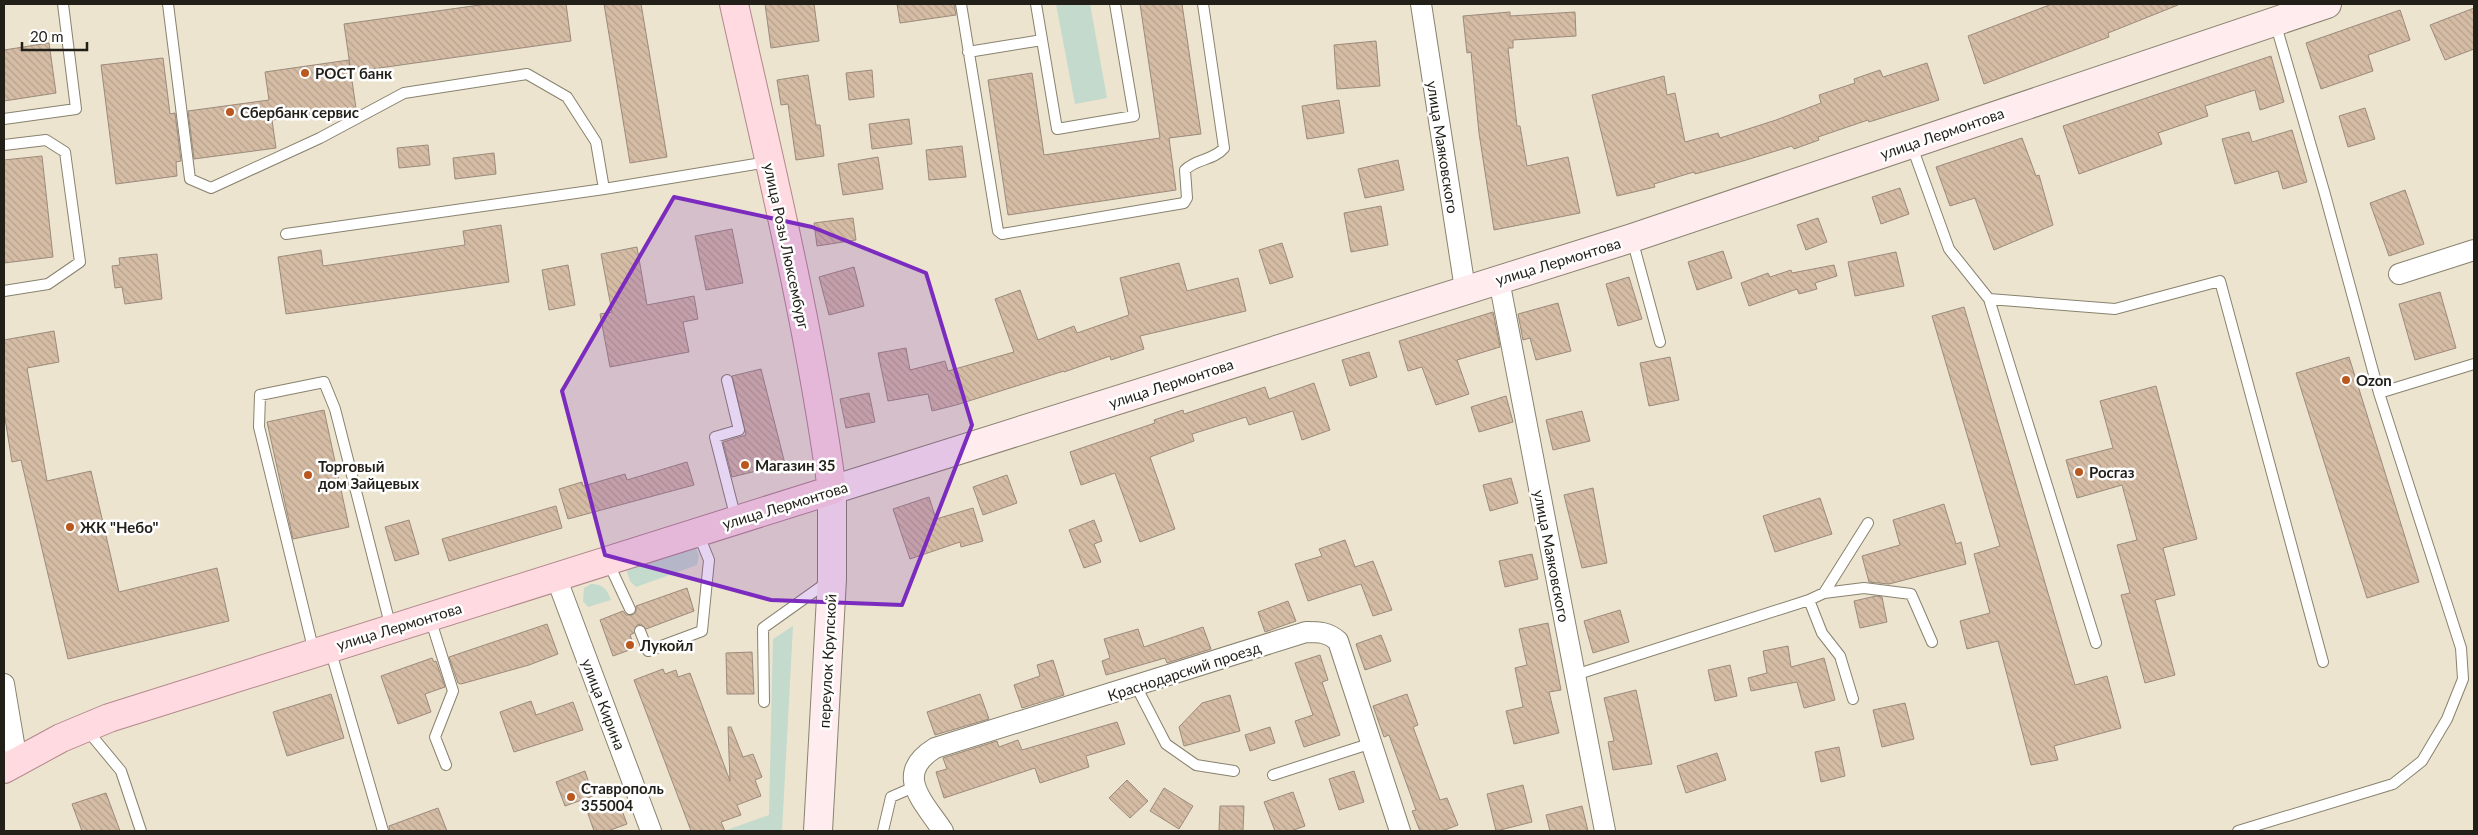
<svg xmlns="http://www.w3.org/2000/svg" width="2478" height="835" font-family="Lato,sans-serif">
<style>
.grass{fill:#c3dacc}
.building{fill:url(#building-back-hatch);stroke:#9c8b7c}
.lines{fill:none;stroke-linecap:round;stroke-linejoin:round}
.lane-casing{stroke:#88826e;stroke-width:12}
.street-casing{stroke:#88826e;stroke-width:22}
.secondary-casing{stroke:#88826e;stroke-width:30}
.primary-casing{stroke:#b2888c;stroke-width:30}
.lane{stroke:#fff;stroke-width:10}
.street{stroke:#fff;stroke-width:20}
.secondary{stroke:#ffecef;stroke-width:28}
.primary{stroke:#ffdae0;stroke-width:28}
.marked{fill:#7b2cbf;fill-opacity:0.2;stroke:#7b2cbf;stroke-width:4;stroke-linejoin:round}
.poi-dot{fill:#b9571c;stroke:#fff;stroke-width:2}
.labels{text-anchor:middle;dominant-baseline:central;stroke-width:5;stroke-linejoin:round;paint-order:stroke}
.poi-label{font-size:15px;font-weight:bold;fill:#221f18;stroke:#fff;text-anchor:start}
.street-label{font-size:15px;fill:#221f18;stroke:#fff}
</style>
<defs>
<pattern id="building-back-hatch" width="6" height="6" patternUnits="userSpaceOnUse" patternTransform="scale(1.25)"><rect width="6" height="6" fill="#d5bca5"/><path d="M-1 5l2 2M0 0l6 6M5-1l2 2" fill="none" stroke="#b7a18d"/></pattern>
</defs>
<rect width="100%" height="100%" fill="#ece4cf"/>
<path class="grass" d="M 1056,4 L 1090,4 L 1107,98 L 1075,104 Z
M 695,546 L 699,555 L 697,565 L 636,587 L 630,581 L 627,572 L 633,563 Z
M 591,584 C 603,584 607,589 611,600 L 588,607 L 583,601 L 584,588 Z
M 793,626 L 782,831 L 724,831 L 769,815 L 773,639 Z"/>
<path class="building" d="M 487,4 L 566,4 L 571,41 L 351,72 L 344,24 Z
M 604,4 L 641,4 L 667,157 L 630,163 Z
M 765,4 L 814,4 L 819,41 L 771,48 Z
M 897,4 L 954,4 L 956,15 L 900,23 Z
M 1140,4 L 1182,4 L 1201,134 L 1169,138 L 1176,190 L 1008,215 L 988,80 L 1032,73 L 1044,155 L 1160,138 Z
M 2052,4 L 2178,4 L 2178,5 L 2108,33 L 2109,37 L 1984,84 L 1968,36 Z
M 2474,8 L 2474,49 L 2445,60 L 2430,25 Z
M 2400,10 L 2410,40 L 2368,55 L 2373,71 L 2321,89 L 2306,43 Z
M 1510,12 L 1510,16 L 1575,12 L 1576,36 L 1513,40 L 1513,48 L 1508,48 L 1517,126 L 1520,126 L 1527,166 L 1568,157 L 1580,213 L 1494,230 L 1479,133 L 1471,52 L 1467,53 L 1463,16 Z
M 1376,41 L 1380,86 L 1337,89 L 1334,45 Z
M 49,43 L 56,93 L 4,101 L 4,50 Z
M 2271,56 L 2284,102 L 2260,110 L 2255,90 L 2205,106 L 2208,116 L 2158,133 L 2162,144 L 2079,174 L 2063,126 Z
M 163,58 L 170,114 L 175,113 L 181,161 L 176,162 L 177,176 L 116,184 L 101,65 Z
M 349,60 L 356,108 L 272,120 L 276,148 L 194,159 L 188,111 L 269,100 L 265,72 Z
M 1927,63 L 1939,100 L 1869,122 L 1868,120 L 1818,137 L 1819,140 L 1794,149 L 1792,146 L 1743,161 L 1695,174 L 1694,172 L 1654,184 L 1655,187 L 1617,196 L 1592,95 L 1664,76 L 1667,95 L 1675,93 L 1685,142 L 1718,133 L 1720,138 L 1776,120 L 1821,103 L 1819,95 L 1855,83 L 1854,79 L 1880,70 L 1883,77 Z
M 872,70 L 874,97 L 849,100 L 846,73 Z
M 808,75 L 816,125 L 820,125 L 824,156 L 796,160 L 788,104 L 781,105 L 777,80 Z
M 1339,100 L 1344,133 L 1307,139 L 1302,106 Z
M 2365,108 L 2375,139 L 2348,147 L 2339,116 Z
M 909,119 L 912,144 L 872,149 L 869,124 Z
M 2292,130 L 2307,182 L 2283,189 L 2278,171 L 2235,184 L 2222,139 L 2249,132 L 2252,142 Z
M 2022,138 L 2036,176 L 2039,175 L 2053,225 L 1994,250 L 1975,198 L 1950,206 L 1936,167 Z
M 428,145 L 430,165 L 399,168 L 397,148 Z
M 962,146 L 966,177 L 929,180 L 926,150 Z
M 494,153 L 496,174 L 455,179 L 453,158 Z
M 42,156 L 53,257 L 4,263 L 4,160 Z
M 878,157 L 883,189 L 843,195 L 838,164 Z
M 1398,160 L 1404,190 L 1365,198 L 1358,169 Z
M 1900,188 L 1909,214 L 1881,224 L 1872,197 Z
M 2405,190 L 2424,244 L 2389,256 L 2370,203 Z
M 1381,206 L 1388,245 L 1351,252 L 1344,213 Z
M 853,218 L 856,240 L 817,246 L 814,223 Z
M 1818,218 L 1827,242 L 1806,250 L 1797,225 Z
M 501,225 L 509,282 L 286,314 L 278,257 L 321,250 L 323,266 L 465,245 L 463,231 Z
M 732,229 L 743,283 L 706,290 L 695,236 Z
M 1282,243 L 1293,277 L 1270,284 L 1259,250 Z
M 637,247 L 647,305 L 694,296 L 698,319 L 683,322 L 689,352 L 610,367 L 600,314 L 612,312 L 601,254 Z
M 1723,251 L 1732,278 L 1697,290 L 1688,262 Z
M 1896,252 L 1904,286 L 1855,296 L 1848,262 Z
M 157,254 L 162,299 L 125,304 L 122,287 L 115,288 L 112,266 L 120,265 L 119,258 Z
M 1179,263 L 1187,291 L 1238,278 L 1246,311 L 1140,336 L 1144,349 L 1111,360 L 1110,356 L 1064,372 L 1064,371 L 956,405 L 932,411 L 928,394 L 888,401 L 878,353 L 906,348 L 910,370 L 945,361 L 948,371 L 1014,352 L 995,299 L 1020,290 L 1038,340 L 1074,326 L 1077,333 L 1129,315 L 1120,278 Z
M 568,265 L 575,305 L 549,310 L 542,270 Z
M 1834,265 L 1837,276 L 1815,283 L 1817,289 L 1799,294 L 1797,289 L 1749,306 L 1741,283 L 1768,273 L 1770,277 L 1791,270 L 1792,273 Z
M 854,267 L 864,306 L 829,315 L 819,277 Z
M 1629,277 L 1642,319 L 1618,326 L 1606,284 Z
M 2440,292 L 2456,348 L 2415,360 L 2399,304 Z
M 1558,303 L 1571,351 L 1536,360 L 1530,338 L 1523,340 L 1518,314 Z
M 1964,307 L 2075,685 L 2107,676 L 2121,728 L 2054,746 L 2058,760 L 2031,765 L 1998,641 L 1967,649 L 1960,621 L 1990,613 L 1974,554 L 2000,546 L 1932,316 Z
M 1493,312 L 1500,347 L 1457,360 L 1469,394 L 1436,405 L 1422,367 L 1408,371 L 1399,341 Z
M 54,331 L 59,362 L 27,368 L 47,481 L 91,471 L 119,592 L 217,568 L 229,621 L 68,659 L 21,460 L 12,462 L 4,412 L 4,340 Z
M 1369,352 L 1377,377 L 1350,386 L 1342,360 Z
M 1670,357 L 1679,400 L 1649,406 L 1640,363 Z
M 2349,357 L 2419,582 L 2367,598 L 2296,373 Z
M 761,369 L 785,464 L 732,477 L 723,442 L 746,435 L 732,376 Z
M 1314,383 L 1330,430 L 1302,440 L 1293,411 L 1249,425 L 1246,417 L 1192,434 L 1194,441 L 1150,457 L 1175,529 L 1140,542 L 1115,473 L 1081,485 L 1070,452 L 1155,423 L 1154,420 L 1183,410 L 1184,414 L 1265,387 L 1269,399 Z
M 2156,386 L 2197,539 L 2163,548 L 2175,595 L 2155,600 L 2175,675 L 2145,683 L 2121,595 L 2130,593 L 2117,545 L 2137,540 L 2122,485 L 2077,498 L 2066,460 L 2113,448 L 2100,401 Z
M 869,393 L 875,422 L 846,428 L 840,399 Z
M 1506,396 L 1513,422 L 1479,432 L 1471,407 Z
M 324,410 L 349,527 L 293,539 L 267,422 Z
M 1582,411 L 1590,441 L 1553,450 L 1546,420 Z
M 687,462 L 694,485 L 568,519 L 559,489 L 582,482 L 583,486 L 625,474 L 627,480 Z
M 1007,475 L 1017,503 L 983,515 L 973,487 Z
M 1511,478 L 1518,503 L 1490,511 L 1483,485 Z
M 1593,488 L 1607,563 L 1582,568 L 1564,495 Z
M 929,497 L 936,519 L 973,508 L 983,541 L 961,547 L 960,542 L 910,559 L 893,509 Z
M 1820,498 L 1832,534 L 1775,552 L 1763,516 Z
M 1944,504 L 1956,544 L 1961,542 L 1966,564 L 1889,584 L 1869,582 L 1862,556 L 1900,545 L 1893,520 Z
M 556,506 L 562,528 L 449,561 L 442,539 Z
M 409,520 L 419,554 L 395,561 L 385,527 Z
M 1094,520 L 1102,541 L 1094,544 L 1101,562 L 1084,568 L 1069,530 Z
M 1345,540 L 1355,567 L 1373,561 L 1392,610 L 1373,616 L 1361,584 L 1308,601 L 1295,564 L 1322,556 L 1319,549 Z
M 1532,554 L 1538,579 L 1505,587 L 1499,561 Z
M 687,588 L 694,611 L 646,629 L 641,624 L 637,625 L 634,633 L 630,635 L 635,648 L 613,656 L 600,620 L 623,611 L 626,615 L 632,615 L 636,612 L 636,606 Z
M 1876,596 L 1882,597 L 1887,622 L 1860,628 L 1854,601 Z
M 1288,601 L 1296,621 L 1265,632 L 1258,612 Z
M 1620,610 L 1629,642 L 1593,653 L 1584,621 Z
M 1548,623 L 1561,690 L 1549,692 L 1559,733 L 1514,744 L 1506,711 L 1523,707 L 1515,668 L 1527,665 L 1519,629 Z
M 547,624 L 558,654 L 529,665 L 461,684 L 458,683 L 449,657 Z
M 1203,627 L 1211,649 L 1167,663 L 1165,658 L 1106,675 L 1102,661 L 1110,658 L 1104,639 L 1138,629 L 1144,647 Z
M 1381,635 L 1391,661 L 1365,670 L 1356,644 Z
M 1788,646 L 1791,667 L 1824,658 L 1835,700 L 1804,708 L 1797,682 L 1751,691 L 1748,678 L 1767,673 L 1763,651 Z
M 752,652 L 754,694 L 727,694 L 726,653 Z
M 1320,655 L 1328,680 L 1322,682 L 1340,735 L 1304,747 L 1295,721 L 1313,715 L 1295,663 Z
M 432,658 L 434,662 L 436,661 L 445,687 L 425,694 L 431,712 L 398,724 L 381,676 Z
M 1053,660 L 1064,695 L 1022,708 L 1014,685 L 1040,676 L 1037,665 Z
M 1730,665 L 1737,696 L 1715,701 L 1708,670 Z
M 663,669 L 665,674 L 676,670 L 678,677 L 690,673 L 730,781 L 728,727 L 731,727 L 743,757 L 753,754 L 762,777 L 755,780 L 761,796 L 737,805 L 741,815 L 721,822 L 725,831 L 691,831 L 634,680 Z
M 1636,690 L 1652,764 L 1613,770 L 1608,742 L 1614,741 L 1604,698 Z
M 331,694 L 344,738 L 287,756 L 273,712 Z
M 980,694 L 989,719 L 935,735 L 927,712 Z
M 1407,694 L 1418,725 L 1413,727 L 1440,800 L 1447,798 L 1458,825 L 1442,831 L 1420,831 L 1412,811 L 1416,810 L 1389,735 L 1384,737 L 1373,706 Z
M 1230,695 L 1240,731 L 1184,746 L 1179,727 L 1202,703 Z
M 531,701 L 536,715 L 573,702 L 583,730 L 514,752 L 500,712 Z
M 1905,703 L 1914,739 L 1882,747 L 1873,710 Z
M 1117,722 L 1125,744 L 1086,756 L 1089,767 L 1040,783 L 1035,768 L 944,798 L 936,772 L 947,769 L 943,758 L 997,741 L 999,747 L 1018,740 L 1022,750 Z
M 1270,727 L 1275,743 L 1250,751 L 1245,735 Z
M 1839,747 L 1845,776 L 1821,782 L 1815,752 Z
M 1717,753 L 1726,780 L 1686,793 L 1677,766 Z
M 585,771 L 593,796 L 565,806 L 556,782 Z
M 1354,771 L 1364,802 L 1339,810 L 1329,779 Z
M 1127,780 L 1148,801 L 1130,818 L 1109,798 Z
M 1523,785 L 1532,822 L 1496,831 L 1487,794 Z
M 1164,788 L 1193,806 L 1179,829 L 1150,811 Z
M 1293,792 L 1305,826 L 1291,831 L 1275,831 L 1264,802 Z
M 106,793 L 120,831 L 82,831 L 72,804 Z
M 617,797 L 627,824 L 608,831 L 594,831 L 586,808 Z
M 1220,806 L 1244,806 L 1243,831 L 1219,831 Z
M 1582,806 L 1588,831 L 1550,831 L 1546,815 Z
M 438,808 L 447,831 L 390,831 L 389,826 Z"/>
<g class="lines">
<g class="lane-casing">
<path id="lane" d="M 168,4 L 190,179 L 211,188 L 320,138 L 404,93 L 527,74 L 567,97 L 596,142 L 604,189
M 961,4 L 998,231 L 1002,234 L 1184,203 L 1187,198 L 1185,170 C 1197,158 1213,161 1224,148 L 1203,4
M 1036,4 L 1057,129 L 1134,116 L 1115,4
M 968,52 L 1042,40
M 4,119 L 76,109 L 63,4
M 1911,144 L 1949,249 L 1989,299 L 2115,309 L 2220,281 L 2323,662
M 4,145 L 46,140 L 65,152 L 80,262 L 48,284 L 4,291
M 286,234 L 604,189 L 768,162
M 1632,239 L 1660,342
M 1989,299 L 2096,643
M 727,380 L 739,430 L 715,437 L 736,519
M 2379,393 L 2474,364
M 608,562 L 630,609
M 1824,593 L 1864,588 L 1911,594 L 1932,642
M 1809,600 L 1822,633 L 1840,656 L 1853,699
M 430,618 L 453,691 L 435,737 L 446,765
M 640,631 L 648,651 L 702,631 L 709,560 L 698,533
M 330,649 L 383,831
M 314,652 L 259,427 L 260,395 L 324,382 L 335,409 L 391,628
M 1575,675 L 1809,600 L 1824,593 L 1868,523
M 1136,686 L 1166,744 L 1196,765 L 1234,771
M 764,702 L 763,628 L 829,581
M 87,730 L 121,771 L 141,831
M 1273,775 L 1372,743
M 883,831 L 891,797 L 914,787
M 2238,831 L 2393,784 L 2422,761 L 2447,719 L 2463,679 L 2461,648 L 2379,393 L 2324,191 L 2275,22"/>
</g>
<g class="street-casing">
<path id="street" d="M 1421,4 L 1465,289
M 2399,274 L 2474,250
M 1499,280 L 1605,831
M 556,577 L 651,831
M 4,684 L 17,761
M 943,831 C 923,801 893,774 935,748 L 1306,632 C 1319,632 1328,632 1338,641 L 1400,831"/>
</g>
<g class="secondary-casing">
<path id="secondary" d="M 818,831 L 832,579 L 832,490 L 1632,238 L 2327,4"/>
</g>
<g class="primary-casing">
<path id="primary" d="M 4,769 L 61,738 L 109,718 L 832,490 C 810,326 770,165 734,4"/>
</g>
<use href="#lane" class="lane"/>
<use href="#street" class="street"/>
<use href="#secondary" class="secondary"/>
<use href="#primary" class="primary"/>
</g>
<path class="marked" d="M 674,197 L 812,227 L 926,273 L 972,425 L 902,605 L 771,600 L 605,555 L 562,391 Z"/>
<g class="poi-dot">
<circle cx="305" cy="73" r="5"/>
<circle cx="230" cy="112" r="5"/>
<circle cx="2346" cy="380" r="5"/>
<circle cx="745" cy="465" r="5"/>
<circle cx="2079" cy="472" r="5"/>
<circle cx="308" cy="475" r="5"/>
<circle cx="70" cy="527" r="5"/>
<circle cx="630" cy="645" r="5"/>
<circle cx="571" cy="797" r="5"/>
</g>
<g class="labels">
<g class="poi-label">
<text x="315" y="73">РОСТ банк</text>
<text x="240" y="112">Сбербанк сервис</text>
<text x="2356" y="380">Ozon</text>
<text x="755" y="465">Магазин 35</text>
<text x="318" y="466">Торговый<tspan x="318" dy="17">дом Зайцевых</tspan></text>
<text x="2089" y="472">Росгаз</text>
<text x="80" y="527">ЖК "Небо"</text>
<text x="640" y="645">Лукойл</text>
<text x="581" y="788">Ставрополь<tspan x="581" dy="17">355004</tspan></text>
</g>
<g class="street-label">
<text transform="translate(1942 133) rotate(-19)">улица Лермонтова</text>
<text transform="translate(1443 147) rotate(81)">улица Маяковского</text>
<text transform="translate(787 246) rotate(78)">улица Розы Люксембург</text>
<text transform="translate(1558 261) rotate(-17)">улица Лермонтова</text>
<text transform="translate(1171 383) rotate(-18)">улица Лермонтова</text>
<text transform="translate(785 505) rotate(-17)">улица Лермонтова</text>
<text transform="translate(1552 556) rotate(79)">улица Маяковского</text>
<text transform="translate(399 626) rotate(-17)">улица Лермонтова</text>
<text transform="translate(827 661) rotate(-87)">переулок Крупской</text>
<text transform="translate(1184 671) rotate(-18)">Краснодарский проезд</text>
<text transform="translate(604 704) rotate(69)">улица Кирина</text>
</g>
</g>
<rect width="2478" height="835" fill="none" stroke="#221f18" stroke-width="10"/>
<path d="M22 42v8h65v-8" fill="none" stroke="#221f18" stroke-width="2.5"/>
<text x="30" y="42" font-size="15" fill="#221f18" stroke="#ffffff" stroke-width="4" paint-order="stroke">20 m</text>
</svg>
